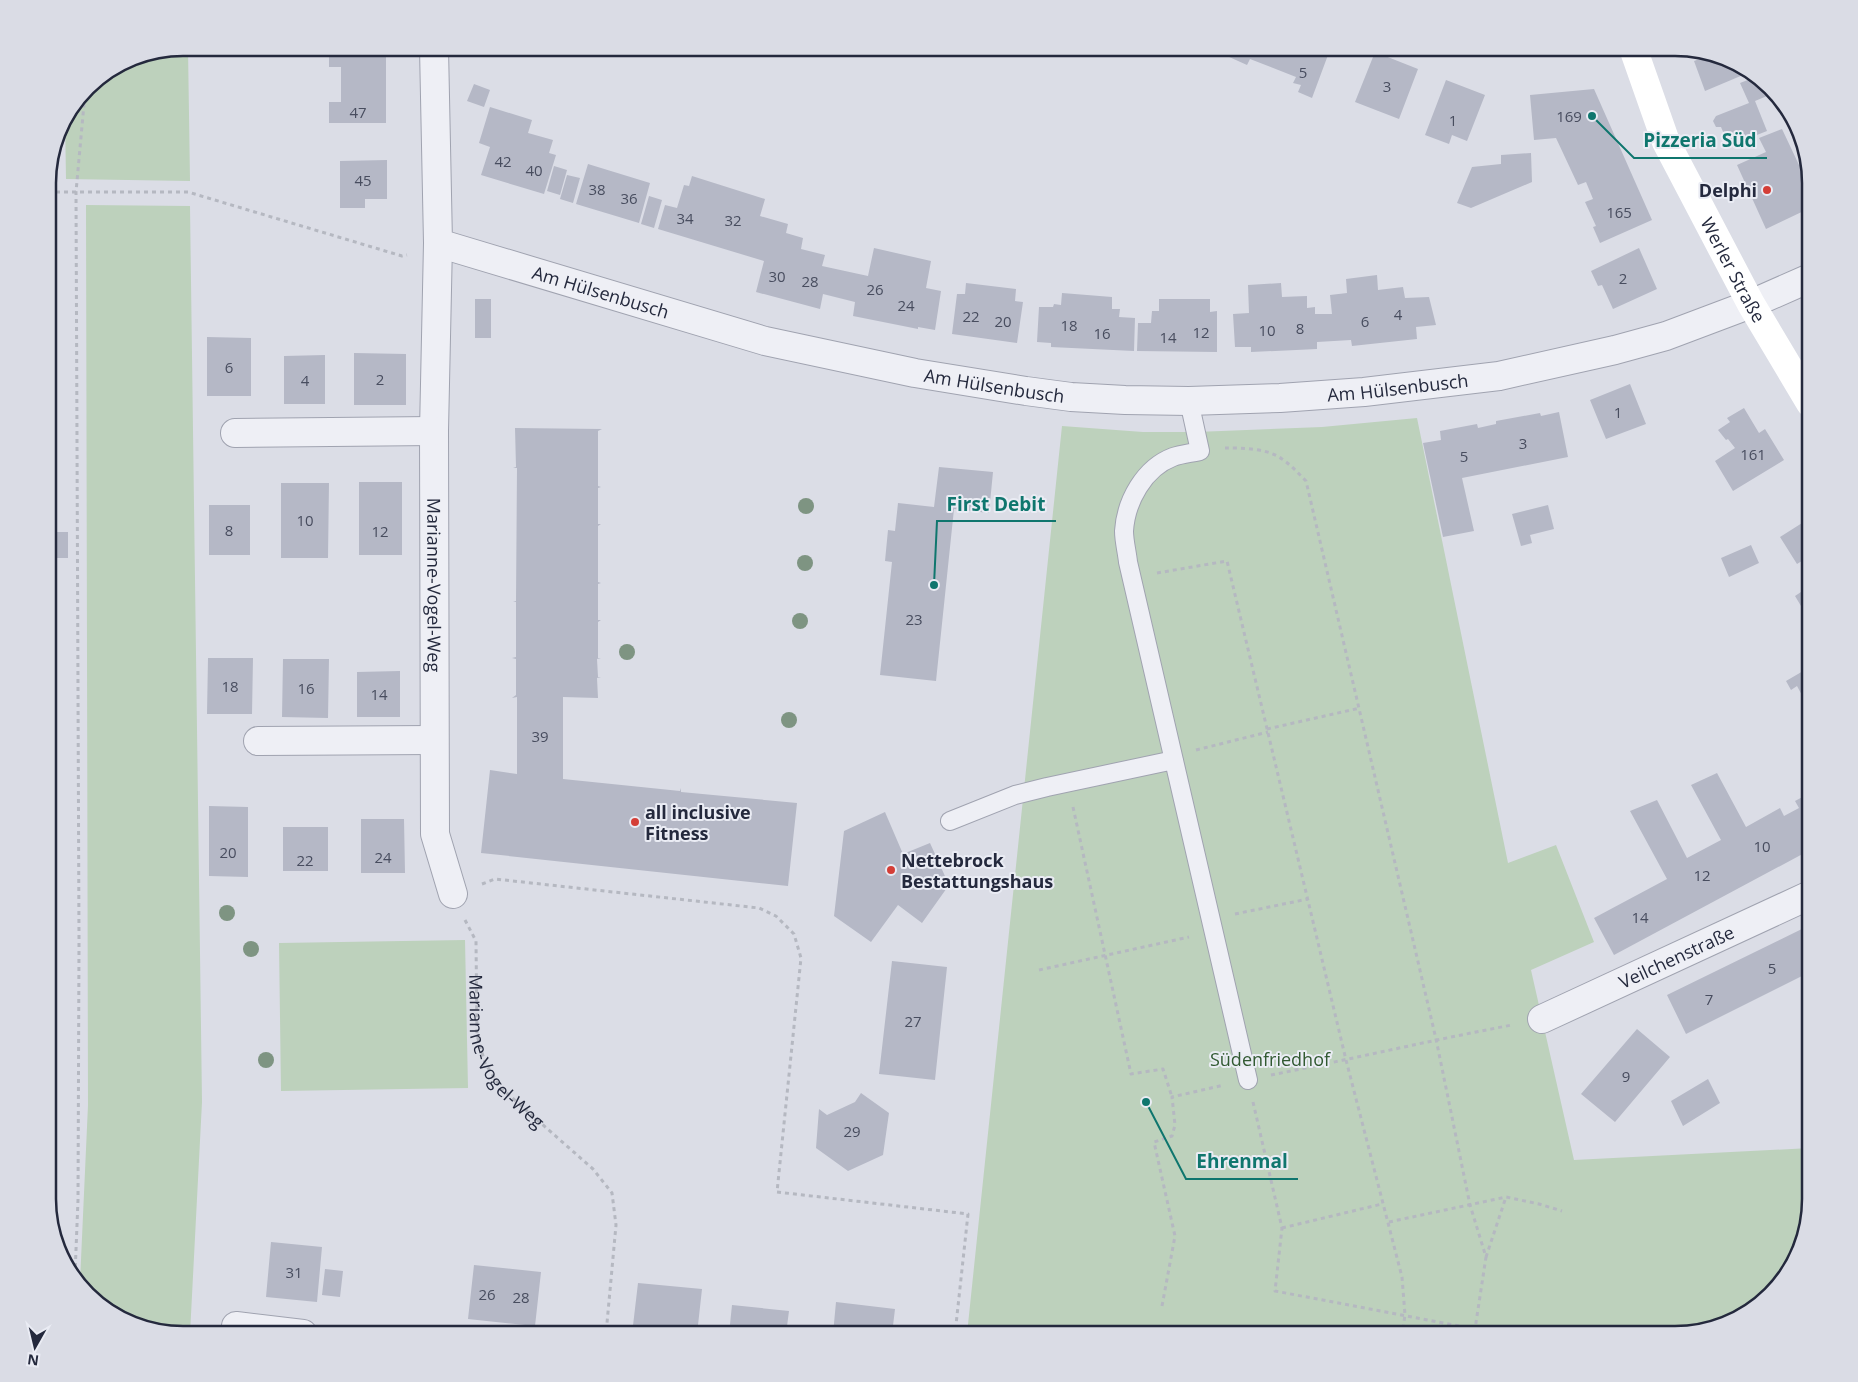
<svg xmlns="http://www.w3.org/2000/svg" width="1858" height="1382" font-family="'Open Sans',sans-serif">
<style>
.green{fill:#bdd1bc}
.building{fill:#b5b8c6}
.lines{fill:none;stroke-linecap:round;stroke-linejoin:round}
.lane-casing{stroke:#a0a3b0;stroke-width:20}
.street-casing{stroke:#a0a3b0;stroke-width:30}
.path{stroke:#b5b8c1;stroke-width:3;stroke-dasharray:4 4;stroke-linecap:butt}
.lane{stroke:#eeeff5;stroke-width:18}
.street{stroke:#eeeff5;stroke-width:28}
.secondary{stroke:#fff;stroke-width:28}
.tree{fill:#7e9482}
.poi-dot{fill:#d43e37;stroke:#eaecf4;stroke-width:2}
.labels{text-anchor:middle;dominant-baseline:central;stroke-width:4;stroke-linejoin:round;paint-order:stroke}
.number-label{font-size:15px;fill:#484d5f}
.poi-label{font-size:18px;font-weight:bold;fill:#24293d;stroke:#eaecf4;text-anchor:start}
.street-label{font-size:18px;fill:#24293d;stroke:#eaecf4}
.park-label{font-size:18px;fill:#315931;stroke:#eaecf4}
.rim{fill:none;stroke:#24293d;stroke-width:2.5}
.leader{fill:none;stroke:#0f766e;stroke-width:2}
.callout-dot{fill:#0f766e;stroke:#eaecf4;stroke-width:2}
.callout-label{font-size:19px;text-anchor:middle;font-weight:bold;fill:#0f766e;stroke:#eaecf4;stroke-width:4;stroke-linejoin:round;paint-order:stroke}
</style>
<rect width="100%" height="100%" fill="#dbdde6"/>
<path class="green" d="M 183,48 L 188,48 L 190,181 L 66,179 L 65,118 L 94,81 L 132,58 Z
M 86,205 L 190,206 L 202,1102 L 190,1334 L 139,1327 L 100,1306 L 80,1282 L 88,1105 Z
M 1417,418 L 1508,863 L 1556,845 L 1594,942 L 1531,970 L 1574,1160 L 1810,1148 L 1810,1199 L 1803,1243 L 1782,1282 L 1735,1321 L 1675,1334 L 967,1334 L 1062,426 L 1143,432 L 1196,432 L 1322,427 Z
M 465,940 L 468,1088 L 281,1091 L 279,943 Z"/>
<path class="building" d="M 329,48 L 386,48 L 386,123 L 329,123 L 329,102 L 341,102 L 341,67 L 329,67 Z
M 1230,48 L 1325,48 L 1323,52 L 1328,55 L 1312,98 L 1298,92 L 1301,85 L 1293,83 L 1296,77 L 1250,59 L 1247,65 L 1227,56 Z
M 1375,52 L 1418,69 L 1399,119 L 1355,102 Z
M 1713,54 L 1719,55 L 1739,66 L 1743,75 L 1705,91 L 1694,61 Z
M 1758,76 L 1772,94 L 1755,101 L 1767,131 L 1729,146 L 1721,127 L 1716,127 L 1713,121 L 1716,116 L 1749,103 L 1740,83 Z
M 1446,80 L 1485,95 L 1467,141 L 1452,135 L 1449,144 L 1425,135 Z
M 474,84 L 490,90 L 484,107 L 467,101 Z
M 1594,89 L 1652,220 L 1600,243 L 1593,227 L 1596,226 L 1585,202 L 1593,199 L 1586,182 L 1578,185 L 1556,138 L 1534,140 L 1530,95 Z
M 490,107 L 532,120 L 528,133 L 553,140 L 549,153 L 556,155 L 544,194 L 481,175 L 490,147 L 479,143 Z
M 1782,129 L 1799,165 L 1805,161 L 1810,183 L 1810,208 L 1766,229 L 1737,165 L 1766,152 L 1759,138 Z
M 1531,153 L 1532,182 L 1471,208 L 1457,203 L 1472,167 L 1501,164 L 1501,155 Z
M 387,160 L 387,199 L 365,199 L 365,208 L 340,208 L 340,161 Z
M 588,164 L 650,183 L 639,223 L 576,204 Z
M 554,166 L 567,170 L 560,195 L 547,191 Z
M 567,175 L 580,178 L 573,203 L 560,199 Z
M 692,176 L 765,199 L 760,216 L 788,224 L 786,233 L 803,238 L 801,249 L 825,255 L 822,266 L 868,276 L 874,248 L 931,261 L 926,288 L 941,291 L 935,330 L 918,327 L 918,329 L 853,316 L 855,302 L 823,294 L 820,309 L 756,292 L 764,261 L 658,229 L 665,205 L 677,208 L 684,185 L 689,186 Z
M 649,196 L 662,200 L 654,228 L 641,224 Z
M 1639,248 L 1657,289 L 1613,309 L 1602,285 L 1598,286 L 1591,271 Z
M 1377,275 L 1378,290 L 1403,287 L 1405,298 L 1429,297 L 1436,325 L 1416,327 L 1417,339 L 1352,346 L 1351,340 L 1317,342 L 1317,349 L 1251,352 L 1251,347 L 1235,347 L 1233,314 L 1249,313 L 1248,285 L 1281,283 L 1282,297 L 1307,296 L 1307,308 L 1315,307 L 1315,314 L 1332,314 L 1330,295 L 1347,293 L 1346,279 Z
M 966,283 L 1016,289 L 1015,301 L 1023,302 L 1017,343 L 952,334 L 957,294 L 965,294 Z
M 1062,293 L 1112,297 L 1112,309 L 1120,309 L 1119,317 L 1135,318 L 1134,351 L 1051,347 L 1051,343 L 1037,342 L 1039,307 L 1053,307 L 1054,304 L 1061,305 Z
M 475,299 L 491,299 L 491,338 L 475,338 Z
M 1159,299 L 1210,299 L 1210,312 L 1217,311 L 1217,352 L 1137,351 L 1138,323 L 1151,323 L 1152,311 L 1159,311 Z
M 207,337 L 251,338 L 251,396 L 207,396 Z
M 354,353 L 406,354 L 406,405 L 354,405 Z
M 325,355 L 325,404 L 284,404 L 284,356 Z
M 1630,384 L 1646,424 L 1606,439 L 1590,400 Z
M 1744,408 L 1759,433 L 1765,429 L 1784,460 L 1733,491 L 1715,461 L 1735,448 L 1728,439 L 1726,440 L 1718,430 L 1730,422 L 1727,418 Z
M 1559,412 L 1568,457 L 1462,478 L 1474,531 L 1443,537 L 1423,443 L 1441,440 L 1440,431 L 1477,424 L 1478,428 L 1496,424 L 1496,421 L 1540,413 L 1541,416 Z
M 515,428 L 602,429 L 598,431 L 598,486 L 601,487 L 598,488 L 598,524 L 601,524 L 598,526 L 598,582 L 601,583 L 598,584 L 598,620 L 601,620 L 598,622 L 598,658 L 601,658 L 597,659 L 598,677 L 601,677 L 597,678 L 598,698 L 563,697 L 563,779 L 680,791 L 681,788 L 681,792 L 797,803 L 788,886 L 481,853 L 490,770 L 517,774 L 517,697 L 512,698 L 516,695 L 516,659 L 512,658 L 516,657 L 516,602 L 513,602 L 516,601 L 517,468 L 513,468 L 516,467 Z
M 939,467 L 993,472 L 989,513 L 954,509 L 936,681 L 880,675 L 892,562 L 885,561 L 888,530 L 895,531 L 898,503 L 934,507 Z
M 359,482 L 402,482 L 402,555 L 359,555 Z
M 281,483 L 329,483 L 328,558 L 281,558 Z
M 209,505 L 250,505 L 250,555 L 209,555 Z
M 1548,505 L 1554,529 L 1530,535 L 1532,543 L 1521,546 L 1512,514 Z
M 1810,518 L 1810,556 L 1797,564 L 1780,537 Z
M 48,532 L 68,532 L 68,558 L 48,558 Z
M 1751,545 L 1759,563 L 1729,577 L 1721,558 Z
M 1810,586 L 1810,621 L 1795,596 Z
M 208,658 L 253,658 L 252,714 L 207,714 Z
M 283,659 L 329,659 L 328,718 L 282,717 Z
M 1810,667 L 1810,710 L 1797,686 L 1791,690 L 1786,681 Z
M 400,671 L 400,717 L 357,717 L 357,672 Z
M 1717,773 L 1746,827 L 1780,808 L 1784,816 L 1799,808 L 1795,801 L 1810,793 L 1810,850 L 1614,955 L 1594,918 L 1667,879 L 1630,811 L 1657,800 L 1687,858 L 1721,840 L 1691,785 Z
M 209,806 L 248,807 L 248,877 L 209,876 Z
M 885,812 L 903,854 L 930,843 L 949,885 L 922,923 L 898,905 L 871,942 L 834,916 L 844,831 Z
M 361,819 L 404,819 L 405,873 L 361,873 Z
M 283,827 L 328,827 L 328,871 L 283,871 Z
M 1810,925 L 1810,972 L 1686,1034 L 1667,995 Z
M 892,961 L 947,967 L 935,1080 L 879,1074 Z
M 1637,1029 L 1670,1057 L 1615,1122 L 1581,1094 Z
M 1708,1079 L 1720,1103 L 1683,1126 L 1671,1101 Z
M 861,1093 L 889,1113 L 883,1155 L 848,1171 L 816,1148 L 819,1109 L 827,1115 L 855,1102 Z
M 271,1242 L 322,1247 L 317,1302 L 266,1297 Z
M 474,1265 L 541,1272 L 535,1326 L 468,1319 Z
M 325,1269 L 343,1271 L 340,1297 L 322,1295 Z
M 638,1283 L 702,1289 L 697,1334 L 632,1334 Z
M 836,1302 L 895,1309 L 892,1334 L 833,1334 Z
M 732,1305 L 789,1311 L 786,1334 L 729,1334 Z"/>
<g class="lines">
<g class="lane-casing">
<path id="lane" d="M 1189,401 L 1200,451 C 1192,453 1181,454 1173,457 C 1144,468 1126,501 1124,531 C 1124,541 1127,552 1128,562 L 1248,1080
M 950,821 L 1015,795 L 1047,787 L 1174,760"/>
</g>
<g class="street-casing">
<g id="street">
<path id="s2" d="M 434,48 L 438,243 L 765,341 L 915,373 L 1026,391 L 1071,397 L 1125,400 L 1189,401 L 1280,398 L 1364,392 L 1499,376 L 1615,350 L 1666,336 L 1751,304 L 1810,278"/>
<path id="s3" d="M 438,243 L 434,431 L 435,834 L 453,894"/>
<path d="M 235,433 L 434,431"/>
<path d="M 258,741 L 434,740"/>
<path id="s4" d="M 1542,1019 L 1810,895"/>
<path d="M 236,1326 L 303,1334"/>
</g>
</g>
<g class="path">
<path d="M 48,192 L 188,192 L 402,256 L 407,255"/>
<path d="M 1225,448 C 1243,448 1267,448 1282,459 C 1291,465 1298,473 1306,481 L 1436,1039 L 1470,1205 L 1486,1257 L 1475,1329 L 1505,1334"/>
<path d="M 1157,573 L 1227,561 L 1346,1060 L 1402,1277 L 1405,1315 L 1402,1334"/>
<path d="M 1267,729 L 1360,708"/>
<path d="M 1196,750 L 1268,732"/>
<path d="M 1073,807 L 1131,1074 L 1163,1069 L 1172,1097"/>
<path d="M 482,884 L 495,879 L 759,908 L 776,916 L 794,934 L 801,958 L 777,1192 L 968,1214 L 955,1334"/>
<path d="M 1235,914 L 1308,899"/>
<path id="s1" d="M 465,920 L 476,941 L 477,1035 L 485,1063 L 501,1088 L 593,1169 L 612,1193 L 616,1225 L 606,1334"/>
<path d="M 1039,970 L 1189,937"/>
<path d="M 1271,1075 C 1352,1059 1432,1040 1512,1025"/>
<path d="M 1253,1102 L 1282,1228 L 1275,1291 L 1475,1329"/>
<path d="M 1389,1222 L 1506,1197 L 1539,1204 L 1562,1211"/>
<path d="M 1282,1228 L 1382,1204"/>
<path d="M 1486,1257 L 1506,1197"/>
<path d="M 75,1275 L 78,1200 L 79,942 L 76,192 L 85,93"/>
<path d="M 1162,1306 L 1175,1236 L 1154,1142 L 1172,1136 L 1175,1125 L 1172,1097 L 1224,1085"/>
</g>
<use href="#lane" class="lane"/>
<use href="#street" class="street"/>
<path class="secondary" id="s5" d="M 1633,48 L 1666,142 L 1751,304 L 1810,403"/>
</g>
<g class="tree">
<circle cx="806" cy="506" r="8"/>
<circle cx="805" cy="563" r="8"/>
<circle cx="800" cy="621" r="8"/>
<circle cx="627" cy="652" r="8"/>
<circle cx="789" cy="720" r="8"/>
<circle cx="227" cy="913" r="8"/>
<circle cx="251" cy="949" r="8"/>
<circle cx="266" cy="1060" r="8"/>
</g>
<g class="poi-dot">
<circle cx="1767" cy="190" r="5"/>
<circle cx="635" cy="822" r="5"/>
<circle cx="891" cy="870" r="5"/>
</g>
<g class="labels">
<g class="number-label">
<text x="1303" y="72">5</text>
<text x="1387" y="86">3</text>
<text x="358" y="112">47</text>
<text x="1569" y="116">169</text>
<text x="1453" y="120">1</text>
<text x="503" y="161">42</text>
<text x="534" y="170">40</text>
<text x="363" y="180">45</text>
<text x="597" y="189">38</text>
<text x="629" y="198">36</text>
<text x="1619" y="212">165</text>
<text x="685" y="218">34</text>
<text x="733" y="220">32</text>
<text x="777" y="276">30</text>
<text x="1623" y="278">2</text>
<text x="810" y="281">28</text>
<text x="875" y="289">26</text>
<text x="906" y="305">24</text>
<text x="1398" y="314">4</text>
<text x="971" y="316">22</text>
<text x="1003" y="321">20</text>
<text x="1365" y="321">6</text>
<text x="1069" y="325">18</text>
<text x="1300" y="328">8</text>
<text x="1267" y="330">10</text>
<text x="1201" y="332">12</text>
<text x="1102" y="333">16</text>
<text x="1168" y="337">14</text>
<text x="229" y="367">6</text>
<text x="380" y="379">2</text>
<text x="305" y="380">4</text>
<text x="1618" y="412">1</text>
<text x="1523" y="443">3</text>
<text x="1753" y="454">161</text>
<text x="1464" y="456">5</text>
<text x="305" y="520">10</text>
<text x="229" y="530">8</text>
<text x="380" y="531">12</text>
<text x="914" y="619">23</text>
<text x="230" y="686">18</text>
<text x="306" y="688">16</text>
<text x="379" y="694">14</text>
<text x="540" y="736">39</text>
<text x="1762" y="846">10</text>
<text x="228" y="852">20</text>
<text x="383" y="857">24</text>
<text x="305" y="860">22</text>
<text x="1702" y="875">12</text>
<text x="1640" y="917">14</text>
<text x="1772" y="968">5</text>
<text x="1709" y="999">7</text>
<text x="913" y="1021">27</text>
<text x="1626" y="1076">9</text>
<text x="852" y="1131">29</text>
<text x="294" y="1272">31</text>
<text x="487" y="1294">26</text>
<text x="521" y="1297">28</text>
</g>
<g class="poi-label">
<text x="1757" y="190" text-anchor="end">Delphi</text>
<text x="645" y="812">all inclusive<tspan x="645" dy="21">Fitness</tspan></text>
<text x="901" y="860">Nettebrock<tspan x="901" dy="21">Bestattungshaus</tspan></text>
</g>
<g class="street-label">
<text stroke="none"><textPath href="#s5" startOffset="244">Werler Straße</textPath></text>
<text stroke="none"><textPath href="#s2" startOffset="365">Am Hülsenbusch</textPath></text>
<text stroke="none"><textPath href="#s2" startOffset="770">Am Hülsenbusch</textPath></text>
<text stroke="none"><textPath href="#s2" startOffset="1175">Am Hülsenbusch</textPath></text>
<text stroke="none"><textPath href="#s3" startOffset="342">Marianne-Vogel-Weg</textPath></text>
<text stroke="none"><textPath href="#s4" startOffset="148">Veilchenstraße</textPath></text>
<text stroke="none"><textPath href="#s1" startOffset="144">Marianne-Vogel-Weg</textPath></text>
</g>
<g class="park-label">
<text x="1270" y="1059">Südenfriedhof</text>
</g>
</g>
<path d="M0 0H1858V1382H0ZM183 56H1675A127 127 0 0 1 1802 183V1199A127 127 0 0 1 1675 1326H183A127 127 0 0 1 56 1199V183A127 127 0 0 1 183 56Z" fill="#dadce5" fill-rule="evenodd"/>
<path class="rim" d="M183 56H1675A127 127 0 0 1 1802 183V1199A127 127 0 0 1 1675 1326H183A127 127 0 0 1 56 1199V183A127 127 0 0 1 183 56Z"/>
<path class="leader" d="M1592 116L1634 158H1767M934 585L937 521H1056M1146 1102L1186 1179H1298"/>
<g class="callout-dot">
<circle cx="1592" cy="116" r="5"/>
<circle cx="934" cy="585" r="5"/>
<circle cx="1146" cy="1102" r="5"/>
</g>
<g class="callout-label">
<text x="1700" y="147">Pizzeria Süd</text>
<text x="996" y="511">First Debit</text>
<text x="1242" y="1168">Ehrenmal</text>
</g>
<g transform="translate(35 1347) rotate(188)" stroke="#eaecf4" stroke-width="4" paint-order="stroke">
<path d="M0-4L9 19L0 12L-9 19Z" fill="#24293d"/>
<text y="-8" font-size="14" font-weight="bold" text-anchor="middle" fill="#24293d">N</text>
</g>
</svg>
